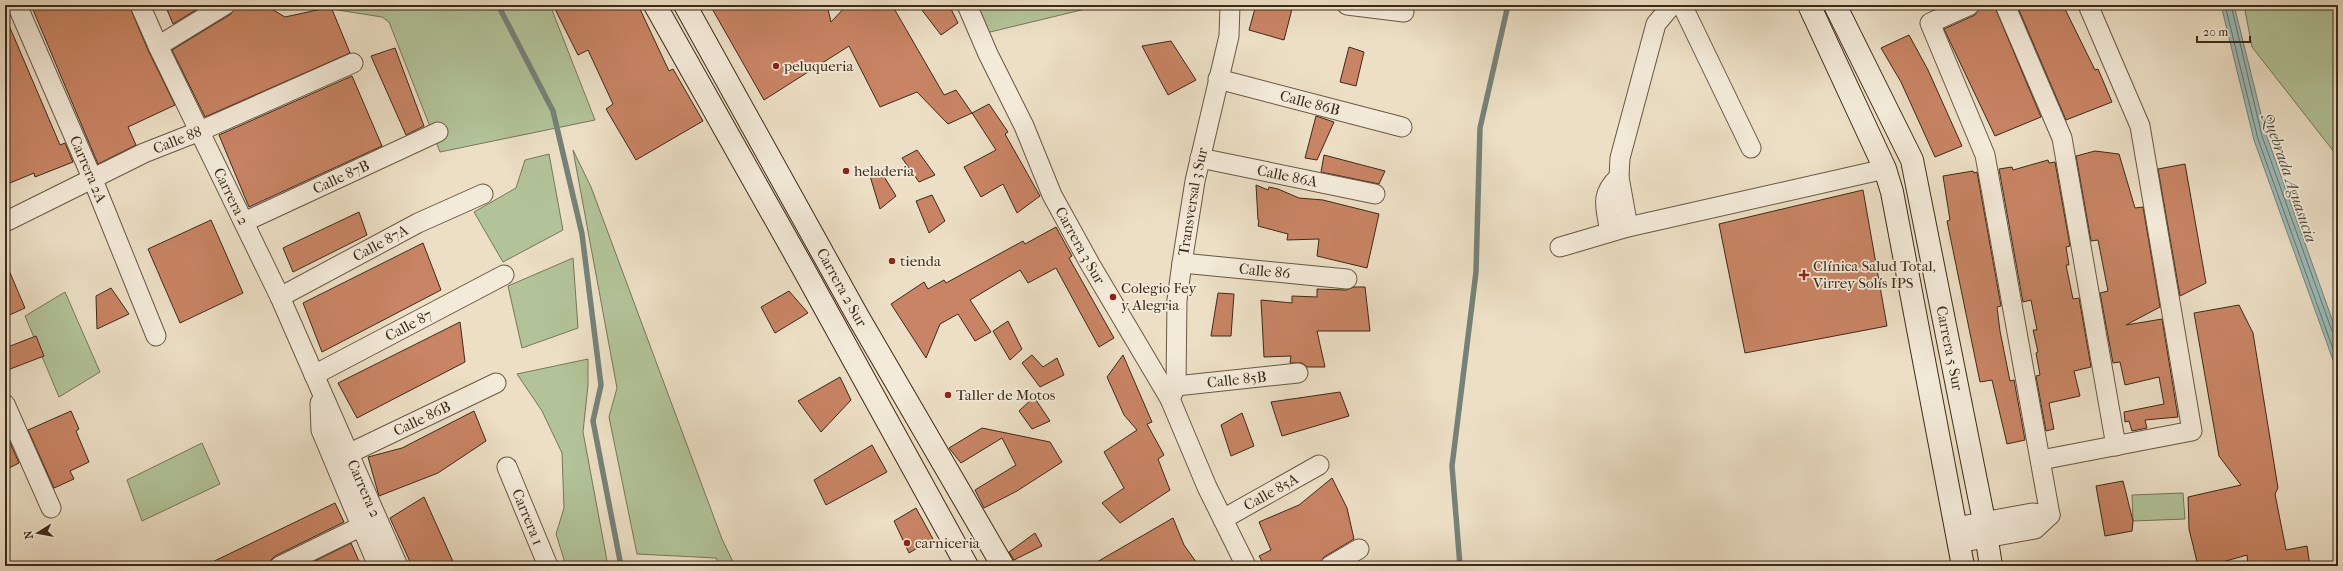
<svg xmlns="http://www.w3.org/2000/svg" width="2343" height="571" font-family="'IM FELL French Canon',serif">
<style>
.green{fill:#b2c399;stroke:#787658}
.water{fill:#9abcba;stroke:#758279}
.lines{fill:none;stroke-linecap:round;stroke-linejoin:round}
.shore{stroke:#6c7369;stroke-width:1}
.stream{stroke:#758279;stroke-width:5.5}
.building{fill:#c88464;stroke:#3d2a18}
.street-casing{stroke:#695743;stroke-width:21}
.secondary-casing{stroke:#3d2a18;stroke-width:24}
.street{stroke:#f3ead9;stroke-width:19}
.secondary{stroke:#f3ead9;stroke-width:22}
.poi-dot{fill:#8f2418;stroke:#f3ead9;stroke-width:1.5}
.labels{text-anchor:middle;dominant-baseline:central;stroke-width:3.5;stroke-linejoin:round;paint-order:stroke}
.poi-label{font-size:15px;fill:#3d2a18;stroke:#f3ead9;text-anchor:start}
.street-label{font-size:15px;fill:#3d2a18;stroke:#f3ead9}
.water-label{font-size:16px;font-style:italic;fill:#544e40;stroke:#f3ead9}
</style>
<rect width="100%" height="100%" fill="#ecdfc5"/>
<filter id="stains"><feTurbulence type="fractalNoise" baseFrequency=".005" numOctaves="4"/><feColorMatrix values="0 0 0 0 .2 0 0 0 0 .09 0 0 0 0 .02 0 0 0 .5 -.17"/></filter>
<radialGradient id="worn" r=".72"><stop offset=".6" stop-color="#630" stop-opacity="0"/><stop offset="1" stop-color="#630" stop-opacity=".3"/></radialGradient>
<path class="green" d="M 306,5 L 550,5 L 595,120 L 440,152 L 389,22 L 382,17 Z
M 971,5 L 1102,5 L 986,33 Z
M 2244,5 L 2338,5 L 2338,157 L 2252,47 Z
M 573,150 L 591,187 L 722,539 L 735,566 L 720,566 L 716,558 L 637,554 L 609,417 L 617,388 Z
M 549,154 L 563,230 L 503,262 L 474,212 L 516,188 L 525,160 Z
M 573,258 L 578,328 L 522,348 L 508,286 Z
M 65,292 L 100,372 L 59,397 L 25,316 Z
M 588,359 L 588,385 L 583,432 L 608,566 L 566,566 L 556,534 L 564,508 L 562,453 L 542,411 L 517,374 Z
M 202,443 L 220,484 L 142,521 L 127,480 Z
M 2183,493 L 2185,519 L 2133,521 L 2132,495 Z"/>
<path class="water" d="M 2221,5 L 2234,5 L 2266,134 L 2338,336 L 2338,374 L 2254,140 Z"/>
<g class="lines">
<path class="shore" d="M 2225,5 L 2258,139 L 2338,363
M 2231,5 L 2262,136 L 2332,331 L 2338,335"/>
<path class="stream" d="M 498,5 L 553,111 L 582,234 L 601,385 L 593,421 L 621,566
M 1460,566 L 1452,466 L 1476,272 L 1480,128 L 1508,5"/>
</g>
<path class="building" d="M 31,5 L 129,5 L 148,50 L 175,105 L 128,127 L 136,145 L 98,164 Z
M 165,5 L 204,5 L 173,24 Z
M 236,5 L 265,5 L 285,17 L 331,7 L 350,53 L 205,117 L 172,50 L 231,14 Z
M 553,5 L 638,5 L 669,71 L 673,69 L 703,121 L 636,160 L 606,109 L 613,104 L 588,50 L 578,55 Z
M 710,5 L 827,5 L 831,22 L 847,5 L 892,5 L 944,95 L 956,90 L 972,113 L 948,124 L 917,92 L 880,107 L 849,46 L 764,100 Z
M 918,5 L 949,5 L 958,23 L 941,35 Z
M 1256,5 L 1293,5 L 1284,40 L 1249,30 Z
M 1982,5 L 1994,5 L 2041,117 L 1995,136 L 1944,29 L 1975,15 Z
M 2029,5 L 2063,5 L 2095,70 L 2098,69 L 2112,102 L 2066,120 L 2019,10 Z
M 5,16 L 60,145 L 65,143 L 73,162 L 35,177 L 34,173 L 5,185 Z
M 1909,35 L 1928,70 L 1962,146 L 1935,157 L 1901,82 L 1881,48 Z
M 1171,41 L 1196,80 L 1168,95 L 1142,46 Z
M 1349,47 L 1364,52 L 1356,86 L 1340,82 Z
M 395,48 L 424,126 L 406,135 L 371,56 Z
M 352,76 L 382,146 L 249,207 L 219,135 Z
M 989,104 L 1008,132 L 1005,134 L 1040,196 L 1017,213 L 1003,184 L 981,197 L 964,167 L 996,150 L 972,113 Z
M 1316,116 L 1334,122 L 1317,160 L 1305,158 Z
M 917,150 L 935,175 L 919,182 L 902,158 Z
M 2095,151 L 2119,154 L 2135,208 L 2143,207 L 2160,307 L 2126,325 L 2162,319 L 2178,417 L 2145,420 L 2147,428 L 2132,431 L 2129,421 L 2125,422 L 2124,412 L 2164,404 L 2159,377 L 2125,385 L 2120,362 L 2113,363 L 2100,293 L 2108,291 L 2098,240 L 2091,241 L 2076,156 Z
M 1324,155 L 1385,171 L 1379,184 L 1321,172 Z
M 2048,160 L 2049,163 L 2055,162 L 2070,246 L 2066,247 L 2069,265 L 2066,265 L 2073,299 L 2079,298 L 2091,367 L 2074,371 L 2080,396 L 2049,403 L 2054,429 L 2046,431 L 2036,376 L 2040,375 L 2036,353 L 2038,352 L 2033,330 L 2037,330 L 2031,300 L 2023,302 L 1999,169 L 2012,167 L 2013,170 Z
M 2185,164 L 2206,283 L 2180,296 L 2158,169 Z
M 880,170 L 896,196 L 880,209 L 870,176 Z
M 1973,171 L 1974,173 L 1977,172 L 2001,306 L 1997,307 L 2000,331 L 2010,381 L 2014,380 L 2025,440 L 2007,444 L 1992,380 L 1980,382 L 1947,221 L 1950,220 L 1943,176 Z
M 1256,185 L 1268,190 L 1269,187 L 1278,189 L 1299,198 L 1323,200 L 1379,214 L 1367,268 L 1317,256 L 1319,239 L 1287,240 L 1288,234 L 1258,226 L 1259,220 L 1258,220 Z
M 1863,190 L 1887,326 L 1745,353 L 1719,224 Z
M 932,195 L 945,221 L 929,233 L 916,201 Z
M 359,212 L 367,235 L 293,272 L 283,248 Z
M 211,220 L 243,293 L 180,323 L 148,249 Z
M 1056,227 L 1072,256 L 1069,258 L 1114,338 L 1099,347 L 1056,268 L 1028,283 L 1020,270 L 970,300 L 991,332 L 975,341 L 958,314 L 940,324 L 926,358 L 891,304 L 924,282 L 928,289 L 944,280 L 946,283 L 1023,241 L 1025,244 Z
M 423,243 L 441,290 L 322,352 L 303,303 Z
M 5,261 L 25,308 L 5,317 Z
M 1354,287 L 1365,287 L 1370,331 L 1317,331 L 1325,367 L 1307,367 L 1302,363 L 1290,363 L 1291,356 L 1264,357 L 1261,300 L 1292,303 L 1292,296 L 1317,297 L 1317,289 L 1346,290 Z
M 111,288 L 129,314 L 97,329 L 96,296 Z
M 789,291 L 808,313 L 775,333 L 761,307 Z
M 1218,293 L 1234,294 L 1231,336 L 1211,336 Z
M 2239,305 L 2253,333 L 2278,488 L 2275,494 L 2286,550 L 2307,546 L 2310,566 L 2248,566 L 2247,555 L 2219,563 L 2219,566 L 2198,566 L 2189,529 L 2188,497 L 2241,485 L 2219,456 L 2194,313 Z
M 1008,321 L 1022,349 L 1010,360 L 993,331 Z
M 460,322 L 465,362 L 357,418 L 338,383 Z
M 36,336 L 44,356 L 5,371 L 5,348 Z
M 1032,355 L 1043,367 L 1057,358 L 1064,375 L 1040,387 L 1022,363 Z
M 1123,355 L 1152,422 L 1147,424 L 1164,455 L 1158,459 L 1170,490 L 1120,523 L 1102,503 L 1124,488 L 1104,452 L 1137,430 L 1124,415 L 1107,377 Z
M 840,377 L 851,400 L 821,432 L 798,401 Z
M 1340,392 L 1349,416 L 1282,436 L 1271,402 Z
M 1034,397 L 1050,421 L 1032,429 L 1019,411 Z
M 71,411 L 79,429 L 76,431 L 89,462 L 70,471 L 74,479 L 54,488 L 28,430 Z
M 474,411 L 486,441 L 438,473 L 379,496 L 368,457 L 402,448 Z
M 1242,413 L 1254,446 L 1231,456 L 1221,425 Z
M 982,428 L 1050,442 L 1062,462 L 1017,491 L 984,508 L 975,490 L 1016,465 L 1002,438 L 961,463 L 949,448 Z
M 8,438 L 19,463 L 5,470 L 5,440 Z
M 872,445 L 887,472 L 826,505 L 814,480 Z
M 1332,478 L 1347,508 L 1354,539 L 1324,557 L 1319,566 L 1265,566 L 1259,556 L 1271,550 L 1259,522 L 1299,505 Z
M 2123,481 L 2133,521 L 2132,531 L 2105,536 L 2096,486 Z
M 424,497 L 455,566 L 412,566 L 390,518 Z
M 335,503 L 344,522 L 275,556 L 271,560 L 269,566 L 204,566 Z
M 916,508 L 933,539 L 909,553 L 894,521 Z
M 1173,518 L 1184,545 L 1199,566 L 1090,566 Z
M 1035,533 L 1042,546 L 1014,560 L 1009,552 Z
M 351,543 L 361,566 L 305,566 Z"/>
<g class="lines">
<g class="street-casing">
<g id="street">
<path id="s1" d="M 17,5 L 93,180 L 156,336"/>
<path id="s2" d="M 140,5 L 158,46 L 280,297 L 398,566"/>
<path id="s3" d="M 967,5 L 988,54 L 1024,126 L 1052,195 L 1090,264 L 1170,399 L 1207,487 L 1246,566"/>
<path d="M 1347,5 L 1404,12"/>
<path d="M 1682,5 L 1751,148"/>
<path d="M 1970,5 L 1930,23 L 1985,155 L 2050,515"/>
<path d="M 2005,5 L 2062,138 L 2116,446"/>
<path d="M 158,46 L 225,5"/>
<path id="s4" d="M 1218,79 L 1402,127"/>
<path id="s5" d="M 1200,158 L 1375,194"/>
<path id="s6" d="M 5,222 L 144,153 L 200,131 L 353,63"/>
<path id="s7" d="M 244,222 L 438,132"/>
<path d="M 1628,227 L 1619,177 L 1620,158 L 1656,24 L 1672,5"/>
<path d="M 1610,232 C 1606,208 1599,195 1619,177"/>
<path d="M 1560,247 L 1628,227 L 1885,169"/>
<path id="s8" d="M 1182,263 L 1347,279"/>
<path id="s9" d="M 280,297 L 418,223 L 483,194"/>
<path id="s10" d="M 314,375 L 504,275"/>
<path id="s11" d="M 1176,386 L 1298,373"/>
<path id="s12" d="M 1170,399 L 1176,386 L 1177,300 L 1182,263 L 1195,181 L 1229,36 L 1230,5"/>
<path d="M 320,403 L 321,430 L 378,566"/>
<path d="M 5,404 L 51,508"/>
<path id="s13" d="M 348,454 L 496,383"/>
<path d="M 2041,460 L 2192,431 L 2140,126 L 2088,5"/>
<path id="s14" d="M 507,467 L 548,566"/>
<path id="s15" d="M 1223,519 L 1319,465"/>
<path d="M 1956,527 L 2032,513 L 2050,515"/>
<path d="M 1958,543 L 2035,529 L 2050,515"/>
<path d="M 280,566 L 362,526"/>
<path d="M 1330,566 L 1359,549"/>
</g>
</g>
<g class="secondary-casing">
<g id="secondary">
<path d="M 655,5 L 803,268 L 967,566"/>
<path id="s16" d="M 685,5 L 857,315 L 1003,566"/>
<path d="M 1809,5 L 1885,169 L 1892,192 L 1963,566"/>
<path id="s17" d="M 1835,5 L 1912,160 L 1984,521 L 1991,566"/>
</g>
</g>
<use href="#street" class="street"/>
<use href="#secondary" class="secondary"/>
</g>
<g class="poi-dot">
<circle cx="776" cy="66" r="4"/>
<circle cx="846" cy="171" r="4"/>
<circle cx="892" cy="261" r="4"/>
<path d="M1802 269h4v4h4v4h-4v4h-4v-4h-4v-4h4z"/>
<circle cx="1113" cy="297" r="4"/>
<circle cx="948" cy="395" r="4"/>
<circle cx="907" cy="543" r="4"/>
</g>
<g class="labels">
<g class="poi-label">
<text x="784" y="66">peluqueria</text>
<text x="854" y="171">heladeria</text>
<text x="900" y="261">tienda</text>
<text x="1813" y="266">Clínica Salud Total,<tspan x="1813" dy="17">Virrey Solís IPS</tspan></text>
<text x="1121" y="288">Colegio Fey<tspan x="1121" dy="17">y Alegria</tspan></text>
<text x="956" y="395">Taller de Motos</text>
<text x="915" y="543">carniceria</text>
</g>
<g class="street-label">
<text stroke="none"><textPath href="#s4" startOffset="95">Calle 86B</textPath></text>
<text stroke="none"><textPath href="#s6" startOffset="191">Calle 88</textPath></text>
<text stroke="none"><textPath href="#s1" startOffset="179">Carrera 2A</textPath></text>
<text stroke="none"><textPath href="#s7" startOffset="107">Calle 87B</textPath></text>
<text stroke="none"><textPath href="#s5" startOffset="89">Calle 86A</textPath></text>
<text stroke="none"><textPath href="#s2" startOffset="212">Carrera 2</textPath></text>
<text stroke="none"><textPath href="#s12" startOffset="200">Transversal 3 Sur</textPath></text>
<text stroke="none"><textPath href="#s9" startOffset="114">Calle 87A</textPath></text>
<text stroke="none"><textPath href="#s3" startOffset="266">Carrera 3 Sur</textPath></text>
<text stroke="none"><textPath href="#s8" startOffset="83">Calle 86</textPath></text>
<text stroke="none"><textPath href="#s16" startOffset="323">Carrera 2 Sur</textPath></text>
<text stroke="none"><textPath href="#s10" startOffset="107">Calle 87</textPath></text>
<text stroke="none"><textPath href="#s17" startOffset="365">Carrera 5 Sur</textPath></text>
<text stroke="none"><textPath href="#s11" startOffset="61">Calle 85B</textPath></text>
<text stroke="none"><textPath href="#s13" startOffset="82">Calle 86B</textPath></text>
<text stroke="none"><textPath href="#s2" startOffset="533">Carrera 2</textPath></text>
<text stroke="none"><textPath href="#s15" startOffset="55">Calle 85A</textPath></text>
<text stroke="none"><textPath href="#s14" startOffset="54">Carrera 1</textPath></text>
</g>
<g class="water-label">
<text transform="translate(2290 178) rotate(71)">Quebrada Aguasucia</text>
</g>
</g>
<rect width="2343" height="571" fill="none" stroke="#ecdfc5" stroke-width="20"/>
<rect x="6" y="6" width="2331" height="559" fill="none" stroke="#3d2a18" stroke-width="2"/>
<rect x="10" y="10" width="2323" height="551" fill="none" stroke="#3d2a18"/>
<g transform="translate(38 533) rotate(259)" stroke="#f3ead9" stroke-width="3" paint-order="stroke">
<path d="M0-3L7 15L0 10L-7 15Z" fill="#3d2a18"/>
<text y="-6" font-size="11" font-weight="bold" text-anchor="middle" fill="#3d2a18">N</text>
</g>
<path d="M2197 36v6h53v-6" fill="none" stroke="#3d2a18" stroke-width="2"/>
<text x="2203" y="36" font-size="12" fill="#3d2a18" stroke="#f3ead9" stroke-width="3" paint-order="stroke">20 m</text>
<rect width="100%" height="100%" filter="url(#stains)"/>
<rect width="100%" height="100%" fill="url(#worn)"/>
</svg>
